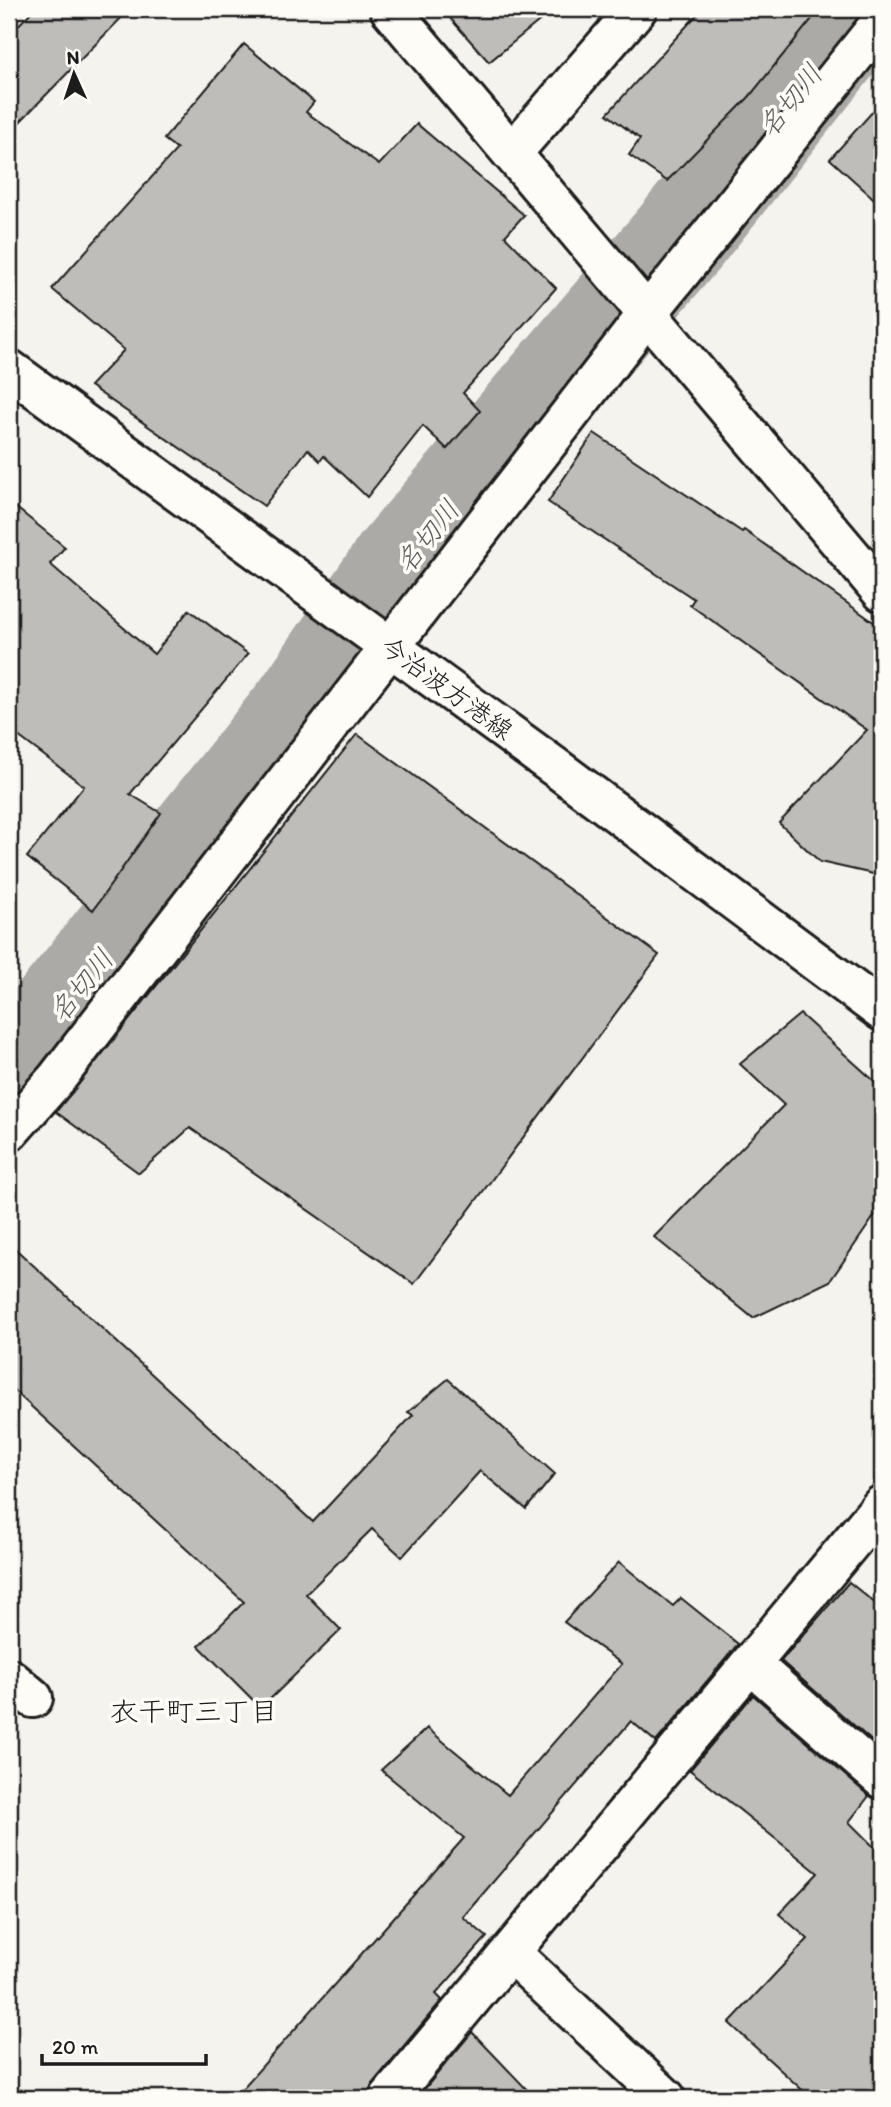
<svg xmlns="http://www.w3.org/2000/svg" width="891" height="2107" font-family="Itim,'Klee One',sans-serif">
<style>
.water{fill:#abaaa6;stroke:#72716f;stroke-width:2}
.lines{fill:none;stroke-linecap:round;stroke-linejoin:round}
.shore{stroke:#555553;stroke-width:2}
.river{stroke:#abaaa6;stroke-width:100}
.building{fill:#bebdba;stroke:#1c1c1c;stroke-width:2}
.minor-casing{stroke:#1c1c1c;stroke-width:44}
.major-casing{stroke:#1c1c1c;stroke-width:44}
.minor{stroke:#fdfcf7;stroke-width:38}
.major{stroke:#fdfcf7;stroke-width:38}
.labels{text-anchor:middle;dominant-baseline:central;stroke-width:7;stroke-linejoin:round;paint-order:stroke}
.street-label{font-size:26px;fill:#1c1c1c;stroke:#fdfcf7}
.water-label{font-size:28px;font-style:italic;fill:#5c5c5a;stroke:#fdfcf7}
.neighbourhood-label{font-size:28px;fill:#1c1c1c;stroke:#fdfcf7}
</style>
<rect width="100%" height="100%" fill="#f4f3ee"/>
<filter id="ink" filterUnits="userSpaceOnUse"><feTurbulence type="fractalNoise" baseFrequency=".0143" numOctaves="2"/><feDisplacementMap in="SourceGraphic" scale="14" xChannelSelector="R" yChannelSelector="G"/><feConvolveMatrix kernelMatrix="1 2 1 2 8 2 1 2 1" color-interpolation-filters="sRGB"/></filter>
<g filter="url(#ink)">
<path class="water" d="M 826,9 L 870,9 L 653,280 L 619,253 Z
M 581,308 L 610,332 L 383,615 L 355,592 Z
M 304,668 L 337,693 L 198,873 L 165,847 Z
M 116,905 L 148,929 L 90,1006 L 57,981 Z
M 41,1008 L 67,1029 L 9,1098 L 9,1045 Z"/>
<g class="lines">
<path class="shore" d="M 831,9 L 829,16 L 632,250 L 632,254 L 649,268 L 654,267 L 861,9
M 697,187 L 702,187 L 703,192 L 652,255 L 648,256 L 644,249 Z
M 584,320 L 597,331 L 598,335 L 385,602 L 380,603 L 367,592 L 367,588 L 580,321 Z
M 308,691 L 313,698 L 197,848 L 192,849 L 189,842 Z
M 198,861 L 178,848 L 177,844 L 303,680 L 308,679 L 325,692 L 325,696
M 119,916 L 137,932 L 86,995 L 68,978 Z
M 120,928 L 124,935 L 88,981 L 84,982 L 81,976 Z
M 9,1049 L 16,1047 L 41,1019 L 55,1029 L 9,1087"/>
<path class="river" d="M 9,1076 L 301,710 L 401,564 L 682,235 L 862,9"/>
</g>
<path class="building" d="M 34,9 L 130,9 L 9,133 L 9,35 Z
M 442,9 L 554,9 L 489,62 Z
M 702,9 L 820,9 L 749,97 L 667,181 L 629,155 L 640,139 L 607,114 Z
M 244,44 L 314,102 L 306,112 L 379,165 L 417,124 L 524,215 L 505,236 L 556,288 L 463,393 L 480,411 L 447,449 L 423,426 L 367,497 L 324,456 L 320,461 L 308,449 L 264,506 L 90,386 L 124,350 L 52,289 L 177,149 L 164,139 Z
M 882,101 L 882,206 L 830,159 Z
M 594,433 L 742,532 L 744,530 L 882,628 L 882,876 L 820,862 L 779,823 L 867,730 L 690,605 L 694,599 L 548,502 Z
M 9,502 L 65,547 L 50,564 L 154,654 L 189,610 L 248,654 L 130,794 L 161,813 L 93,910 L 27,857 L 84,786 L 9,729 Z
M 357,734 L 659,955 L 414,1284 L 190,1128 L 139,1173 L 56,1112 Z
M 800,1014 L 882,1088 L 882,1205 L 830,1281 L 753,1318 L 654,1237 L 784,1105 L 740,1064 Z
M 9,1243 L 313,1522 L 413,1415 L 408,1412 L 448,1379 L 555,1474 L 526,1509 L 480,1471 L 402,1557 L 372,1529 L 306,1594 L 341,1630 L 261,1708 L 199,1646 L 244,1602 L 9,1386 Z
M 619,1562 L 673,1606 L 681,1598 L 738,1644 L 656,1742 L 631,1721 L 463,1917 L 487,1937 L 436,1994 L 442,2000 L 372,2084 L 368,2098 L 234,2098 L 464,1838 L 381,1770 L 427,1728 L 508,1795 L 622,1664 L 564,1622 Z
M 849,1582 L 882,1609 L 882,1750 L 781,1661 Z
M 753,1695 L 869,1796 L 849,1822 L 882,1855 L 882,2098 L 811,2098 L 729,2023 L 808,1939 L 779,1914 L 818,1873 L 690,1770 Z
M 472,2032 L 535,2098 L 417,2098 Z"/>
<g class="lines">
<g class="minor-casing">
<path id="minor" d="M 390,9 L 882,592
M 512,153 L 637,9
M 9,1132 L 57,1078 L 648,313 L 882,21
M 751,1664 L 882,1779
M 9,1678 L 33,1698
M 510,1952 L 666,2098
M 389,2098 L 882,1505"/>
</g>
<g class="major-casing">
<path id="major" d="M 9,369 L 559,770 L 882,1011"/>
</g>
<use href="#minor" class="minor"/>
<use href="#major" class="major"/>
</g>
</g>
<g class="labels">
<g class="street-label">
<text transform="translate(447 688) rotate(36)">今治波方港線</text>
</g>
<g class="water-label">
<text transform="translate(790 100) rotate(-51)">名切川</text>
<text transform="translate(427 536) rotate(-51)">名切川</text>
<text transform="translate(81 985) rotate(-51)">名切川</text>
</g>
<g class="neighbourhood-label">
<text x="194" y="1711">衣干町三丁目</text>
</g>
</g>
<rect width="891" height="2107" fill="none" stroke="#fdfcf7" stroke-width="35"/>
<rect x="18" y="18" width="856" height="2072" fill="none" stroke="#1c1c1c" stroke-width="2.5" filter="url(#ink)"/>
<g transform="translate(74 74) rotate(357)" stroke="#fdfcf7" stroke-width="5" paint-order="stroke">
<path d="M0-5L12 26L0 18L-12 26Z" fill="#1c1c1c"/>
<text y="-10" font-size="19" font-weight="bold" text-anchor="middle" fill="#1c1c1c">N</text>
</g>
<path d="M42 2054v10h164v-10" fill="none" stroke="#1c1c1c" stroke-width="3.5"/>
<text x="52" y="2054" font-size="21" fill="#1c1c1c" stroke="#fdfcf7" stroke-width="5" paint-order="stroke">20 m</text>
</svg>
